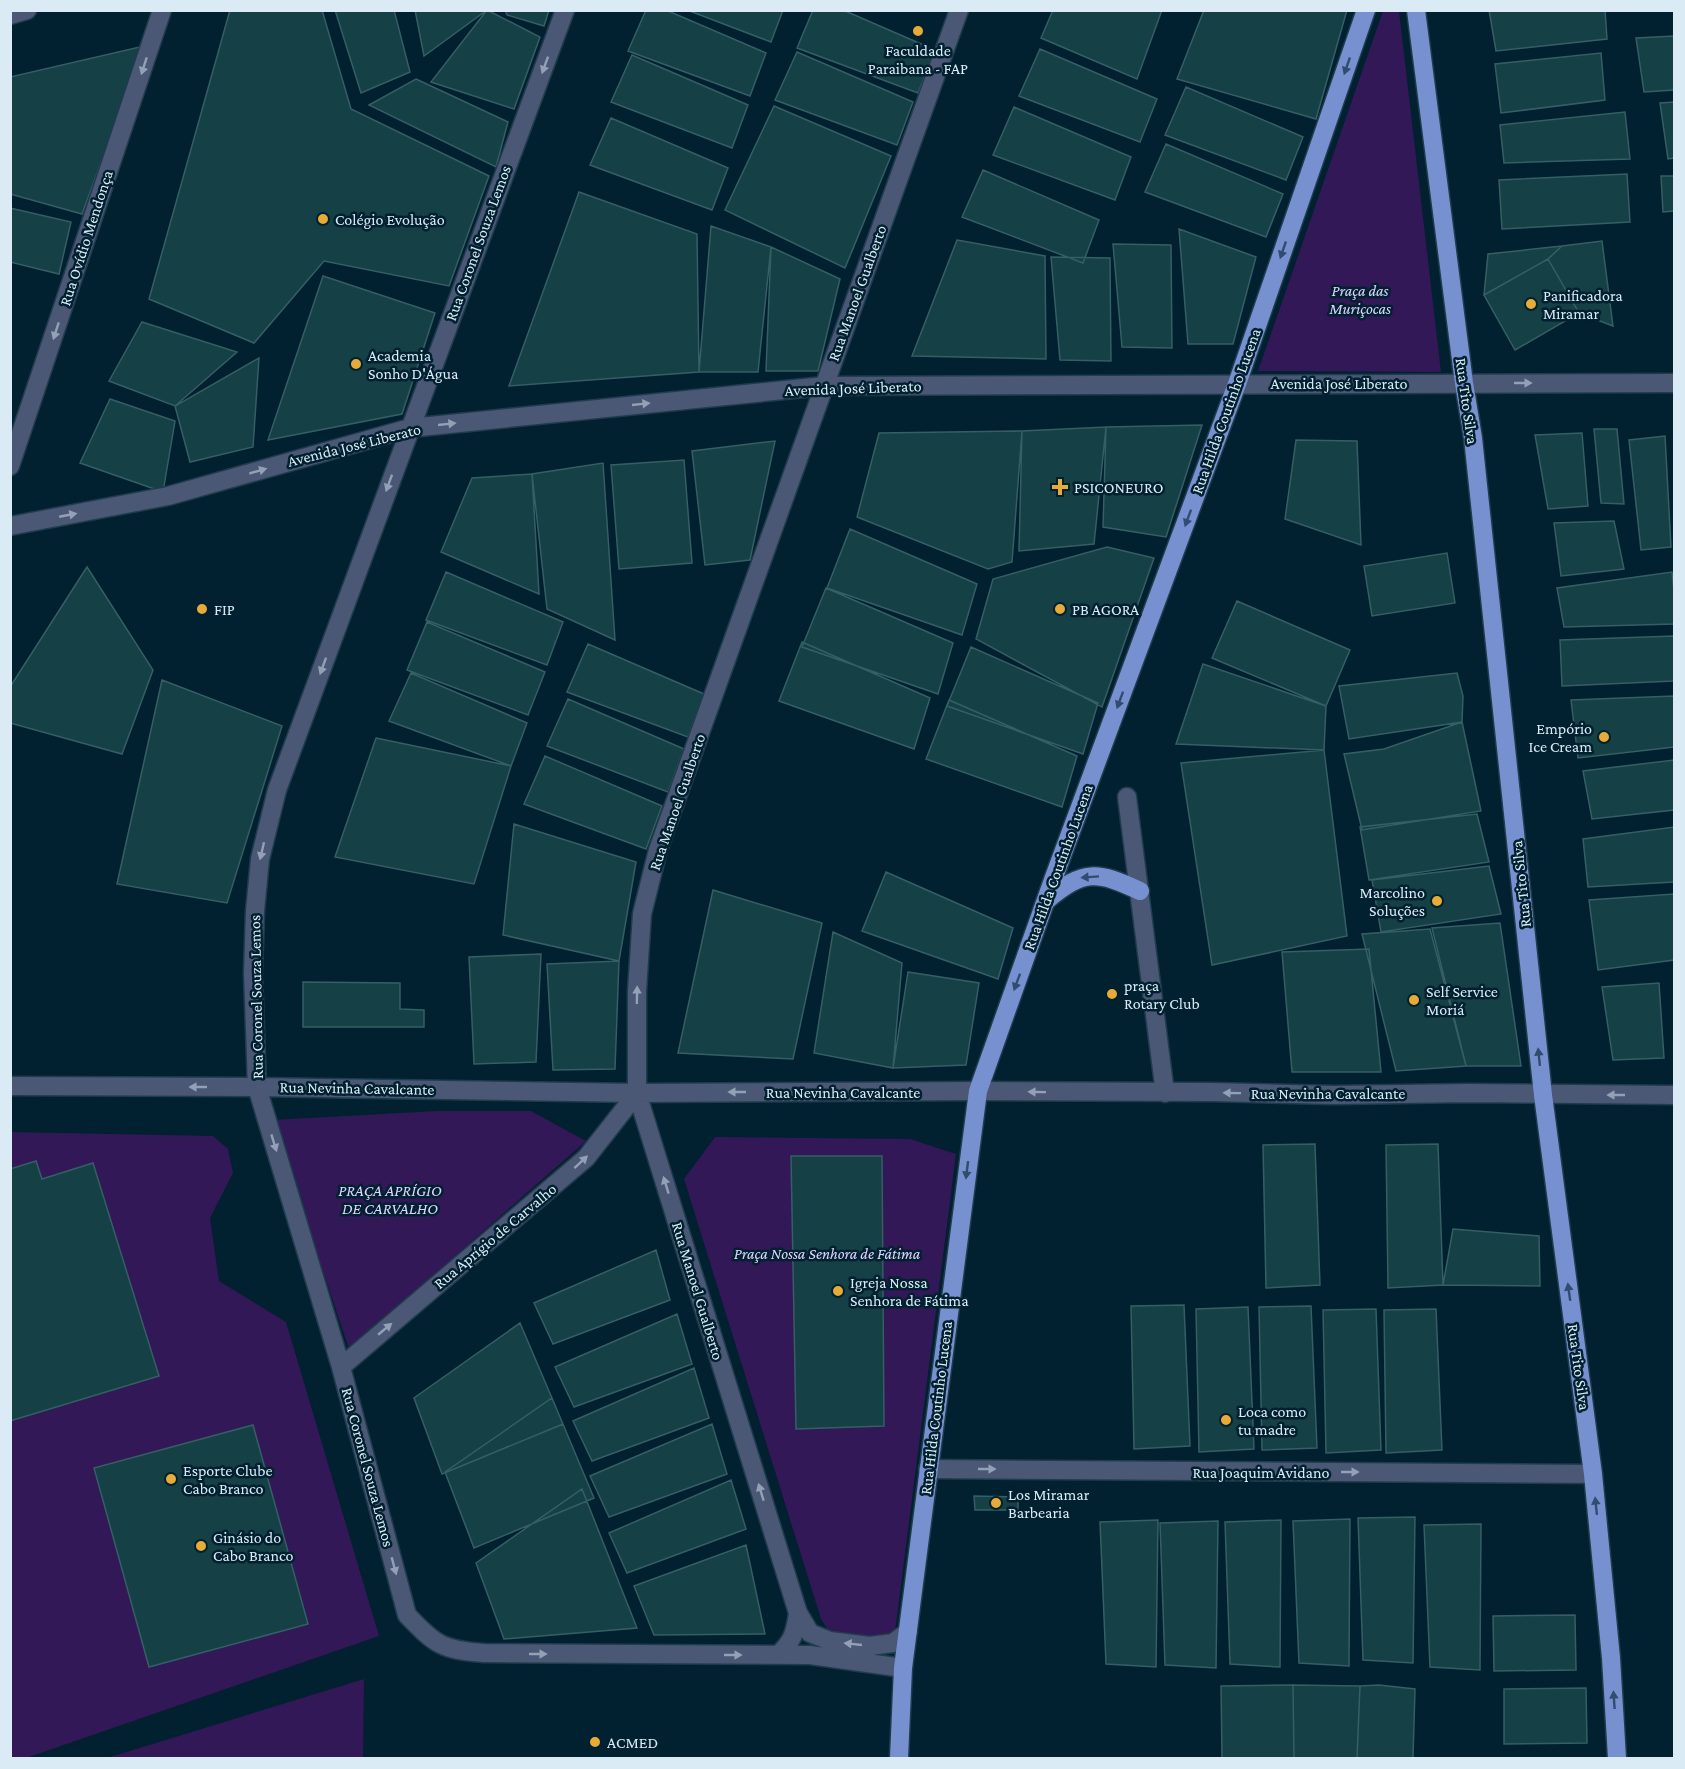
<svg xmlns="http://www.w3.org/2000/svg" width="1685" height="1769" font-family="'Crimson Pro',serif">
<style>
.park{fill:#321856}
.building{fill:#154045;stroke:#355f64;stroke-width:1.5}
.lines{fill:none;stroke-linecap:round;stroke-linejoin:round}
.minor-casing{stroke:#1f3c4c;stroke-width:21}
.major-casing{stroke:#1f3c4c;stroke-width:21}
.minor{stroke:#4a5775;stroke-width:18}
.major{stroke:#7790d0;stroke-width:18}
.oneway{fill:#92a1b6}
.oneway2{fill:#304d70}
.poi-dot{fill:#e9ab38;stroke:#012030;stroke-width:2}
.labels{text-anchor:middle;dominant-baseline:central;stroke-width:5;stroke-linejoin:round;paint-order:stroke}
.poi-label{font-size:16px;fill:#daebf6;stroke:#012030;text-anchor:start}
.street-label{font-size:16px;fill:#daebf6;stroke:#012030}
.park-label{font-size:16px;font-style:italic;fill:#e0d3fe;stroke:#012030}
</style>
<rect width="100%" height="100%" fill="#012030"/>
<path class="park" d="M 1383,11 L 1399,11 L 1441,372 L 1258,371 Z
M 437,1111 L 531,1111 L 586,1141 L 349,1349 L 273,1120 Z
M 11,1132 L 213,1136 L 228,1149 L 233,1173 L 210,1218 L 219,1281 L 286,1322 L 379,1636 L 26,1758 L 11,1758 Z
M 715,1137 L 910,1139 L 956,1154 L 895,1632 L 874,1655 L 842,1652 L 821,1619 L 684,1179 Z
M 364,1679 L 363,1758 L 107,1758 Z"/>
<path class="building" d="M 230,10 L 322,10 L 351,109 L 489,176 L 449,286 L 324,261 L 254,343 L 149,299 Z
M 335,10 L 394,10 L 410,72 L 361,93 Z
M 415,10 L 487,10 L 424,56 Z
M 487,10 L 540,37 L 514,109 L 431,82 Z
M 505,10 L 549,10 L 544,26 L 507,15 Z
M 646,10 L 666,10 L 766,53 L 750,96 L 628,51 Z
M 687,10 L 783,10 L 771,42 Z
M 813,10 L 843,10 L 935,50 L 918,93 L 797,48 Z
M 1053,10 L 1162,10 L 1137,79 L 1041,38 Z
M 1204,10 L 1347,10 L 1316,119 L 1177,79 Z
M 1489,10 L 1605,10 L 1607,39 L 1496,51 Z
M 1674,36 L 1674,90 L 1644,92 L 1636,38 Z
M 144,46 L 82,214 L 10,194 L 10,77 Z
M 1040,49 L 1157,99 L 1140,142 L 1019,96 Z
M 797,52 L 913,102 L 897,145 L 775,100 Z
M 1601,53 L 1605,100 L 1501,113 L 1495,64 Z
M 632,55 L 748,105 L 732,148 L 611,102 Z
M 416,79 L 508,122 L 496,167 L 369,105 Z
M 1186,87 L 1303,137 L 1286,180 L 1165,135 Z
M 1674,102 L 1674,158 L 1668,159 L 1660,103 Z
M 774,106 L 891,156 L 845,268 L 725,210 Z
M 1014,107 L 1131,157 L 1115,200 L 993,155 Z
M 1625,112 L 1630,159 L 1504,163 L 1500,125 Z
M 611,118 L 728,168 L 712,210 L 590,165 Z
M 1166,144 L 1283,194 L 1266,237 L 1145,192 Z
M 983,170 L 1099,220 L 1083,263 L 962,217 Z
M 1627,174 L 1630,222 L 1502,229 L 1499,180 Z
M 1661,176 L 1674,176 L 1674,211 L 1663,212 Z
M 579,192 L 697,234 L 699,372 L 509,386 Z
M 10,208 L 71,222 L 59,274 L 10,262 Z
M 711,226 L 771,247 L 758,372 L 699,372 Z
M 1179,229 L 1256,257 L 1233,344 L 1188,344 Z
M 957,240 L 1045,256 L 1046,359 L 912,356 Z
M 1602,241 L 1613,326 L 1579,313 L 1548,259 L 1562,246 Z
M 1113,244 L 1171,245 L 1172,348 L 1122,347 Z
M 1562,246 L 1548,259 L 1484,295 L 1488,254 Z
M 771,247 L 840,279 L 818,371 L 766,371 Z
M 1051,257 L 1110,258 L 1111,361 L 1060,360 Z
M 1548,259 L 1579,313 L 1515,350 L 1484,295 Z
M 323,276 L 435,313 L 402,414 L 268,440 Z
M 142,322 L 237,352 L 175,406 L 109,381 Z
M 259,358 L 253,447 L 190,462 L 175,406 Z
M 110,399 L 175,421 L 163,492 L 80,463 Z
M 1202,425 L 1166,537 L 1103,527 L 1106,427 Z
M 1106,427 L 1094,544 L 1019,551 L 1022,431 Z
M 1594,429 L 1617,429 L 1624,504 L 1601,503 Z
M 1022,431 L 1012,562 L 988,569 L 857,517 L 879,433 Z
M 1582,433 L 1588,506 L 1548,509 L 1535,435 Z
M 1665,436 L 1671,547 L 1641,550 L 1629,440 Z
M 1296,440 L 1357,441 L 1361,545 L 1285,519 Z
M 775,441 L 750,560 L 705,565 L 692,451 Z
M 684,460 L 692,563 L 619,569 L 611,465 Z
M 603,463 L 615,640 L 547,609 L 532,474 Z
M 532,474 L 539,594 L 441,552 L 472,478 Z
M 1614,521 L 1624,569 L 1561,576 L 1554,523 Z
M 850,529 L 977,584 L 962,635 L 827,588 Z
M 1107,547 L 1154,558 L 1102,707 L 976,639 L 993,579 Z
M 1447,553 L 1455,603 L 1372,616 L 1364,566 Z
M 87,567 L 153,670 L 122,754 L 10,723 L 10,687 Z
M 446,572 L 563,622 L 547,665 L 426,620 Z
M 1672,572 L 1674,591 L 1674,624 L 1564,627 L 1557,588 Z
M 826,588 L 953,643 L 938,694 L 802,647 Z
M 1237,601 L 1350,650 L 1326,706 L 1212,658 Z
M 427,622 L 545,672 L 528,715 L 407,670 Z
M 1674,636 L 1674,681 L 1562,686 L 1560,640 Z
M 802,642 L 930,698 L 914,749 L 779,701 Z
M 588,644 L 704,694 L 688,737 L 567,692 Z
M 971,647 L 1098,703 L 1083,754 L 947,706 Z
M 1203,664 L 1326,706 L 1324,750 L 1176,744 Z
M 411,673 L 527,723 L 511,766 L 389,721 Z
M 1457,673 L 1463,696 L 1462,722 L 1349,739 L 1339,686 Z
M 162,680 L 282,726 L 227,903 L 117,884 Z
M 1674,696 L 1674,747 L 1578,758 L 1571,700 Z
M 568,699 L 684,749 L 668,792 L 547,746 Z
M 949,700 L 1077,756 L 1062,807 L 926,759 Z
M 1462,722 L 1481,811 L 1362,830 L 1344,754 L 1384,749 Z
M 376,738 L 511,766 L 474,884 L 335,857 Z
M 1324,750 L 1347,936 L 1212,965 L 1181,763 Z
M 545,756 L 662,806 L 646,849 L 524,804 Z
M 1674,760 L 1674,810 L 1592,819 L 1583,771 Z
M 1477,814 L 1489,862 L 1369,880 L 1360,827 Z
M 514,824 L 636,862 L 619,961 L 503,935 Z
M 1674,827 L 1674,882 L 1588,887 L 1583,839 Z
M 1489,866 L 1501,914 L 1381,932 L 1372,880 Z
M 886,872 L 1013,928 L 998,979 L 862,931 Z
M 713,890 L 822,923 L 793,1059 L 678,1053 Z
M 1674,894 L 1674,960 L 1598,970 L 1589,900 Z
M 1500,923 L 1521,1066 L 1466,1066 L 1432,928 Z
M 1430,929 L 1466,1066 L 1396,1071 L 1362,934 Z
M 833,932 L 902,963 L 893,1068 L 814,1053 Z
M 1369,949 L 1381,1072 L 1292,1072 L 1282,952 Z
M 541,954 L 536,1062 L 474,1064 L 469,957 Z
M 619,961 L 615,1069 L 553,1070 L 547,964 Z
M 908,972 L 979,983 L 966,1065 L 893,1068 Z
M 303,982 L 400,983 L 400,1009 L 424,1010 L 424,1027 L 303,1027 Z
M 1659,983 L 1664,1058 L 1613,1060 L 1602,987 Z
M 1315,1144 L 1320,1285 L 1266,1288 L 1263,1145 Z
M 1438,1144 L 1443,1285 L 1388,1288 L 1386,1145 Z
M 791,1156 L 882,1156 L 884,1426 L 796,1429 Z
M 36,1161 L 42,1179 L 93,1163 L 159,1376 L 10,1421 L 10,1169 Z
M 1453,1229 L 1539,1236 L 1540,1286 L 1443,1285 Z
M 656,1250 L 670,1300 L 553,1344 L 534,1303 Z
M 1184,1305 L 1190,1446 L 1134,1449 L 1131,1306 Z
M 1311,1306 L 1317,1448 L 1262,1450 L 1259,1307 Z
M 1248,1307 L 1254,1449 L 1199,1452 L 1196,1309 Z
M 1376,1309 L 1381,1450 L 1326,1453 L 1323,1310 Z
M 1436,1309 L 1442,1450 L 1386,1453 L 1384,1310 Z
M 677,1314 L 692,1364 L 574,1407 L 555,1367 Z
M 520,1323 L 563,1424 L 442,1474 L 414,1398 Z
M 694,1368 L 709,1418 L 592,1461 L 573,1421 Z
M 552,1398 L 594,1498 L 474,1548 L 445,1472 Z
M 712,1424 L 727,1474 L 609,1517 L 590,1476 Z
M 253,1425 L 308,1624 L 149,1667 L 94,1468 Z
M 731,1480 L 746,1529 L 627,1573 L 609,1533 Z
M 582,1489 L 637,1628 L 504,1639 L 476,1563 Z
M 974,1496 L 1018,1497 L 1018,1510 L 975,1510 Z
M 1415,1517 L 1413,1663 L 1363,1660 L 1358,1518 Z
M 1350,1519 L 1349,1666 L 1299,1663 L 1293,1521 Z
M 1158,1520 L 1156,1667 L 1106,1664 L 1100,1522 Z
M 1281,1520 L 1280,1667 L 1230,1664 L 1225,1522 Z
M 1218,1521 L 1216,1668 L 1165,1665 L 1160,1523 Z
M 1481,1524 L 1480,1670 L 1430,1667 L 1424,1525 Z
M 746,1545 L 765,1634 L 654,1635 L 634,1586 Z
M 1575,1615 L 1576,1670 L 1494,1671 L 1493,1616 Z
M 1293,1685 L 1360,1686 L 1357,1758 L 1294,1758 Z
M 1293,1685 L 1294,1758 L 1222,1758 L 1221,1686 Z
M 1379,1685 L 1415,1689 L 1413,1758 L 1357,1758 L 1360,1686 Z
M 1586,1688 L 1587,1743 L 1504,1744 L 1504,1689 Z"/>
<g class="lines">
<g class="minor-casing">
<path id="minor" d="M 565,10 L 277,790 L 260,859 L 255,911 L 253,973 L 257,1087 L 341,1367 L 407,1615 C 436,1645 442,1650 484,1653 L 810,1655 L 903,1668
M 10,15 L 27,10
M 10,466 L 162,10
M 10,526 L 168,496 L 410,428 L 824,386 L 1674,383
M 1127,797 L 1165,1093
M 10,1086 L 257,1087 L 637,1093 L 978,1091 L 1212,1092 L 1334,1095 L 1467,1093 L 1674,1095
M 341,1367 L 586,1158 L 637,1093
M 928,1469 L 1593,1474
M 908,1632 L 893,1643 L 870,1646 L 830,1641 L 810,1633 L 798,1613 L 637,1093 L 637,991 L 642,914 L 658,850 L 959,10
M 778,1655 C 793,1641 795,1633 798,1613"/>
</g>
<g class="major-casing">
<path id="major" d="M 1416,10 L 1464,383 L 1473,438 L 1543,1095 L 1593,1474 L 1611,1658 L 1617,1758
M 1047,900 C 1084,869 1097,871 1140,891
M 899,1758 L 903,1668 L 978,1091 L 1054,877 L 1237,384 L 1366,10"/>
</g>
<use href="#minor" class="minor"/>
<use href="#major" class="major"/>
</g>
<defs><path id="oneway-solid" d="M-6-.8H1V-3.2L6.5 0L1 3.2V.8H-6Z" transform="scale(1.5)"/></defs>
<g class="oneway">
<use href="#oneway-solid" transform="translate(545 65) rotate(110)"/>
<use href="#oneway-solid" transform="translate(144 66) rotate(108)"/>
<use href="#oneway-solid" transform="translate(56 331) rotate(108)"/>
<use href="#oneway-solid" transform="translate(1523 383)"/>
<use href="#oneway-solid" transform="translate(641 404) rotate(-6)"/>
<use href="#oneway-solid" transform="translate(447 424) rotate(-6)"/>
<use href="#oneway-solid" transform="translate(258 471) rotate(-16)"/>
<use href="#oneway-solid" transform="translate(389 483) rotate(110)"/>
<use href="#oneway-solid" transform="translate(68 515) rotate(-11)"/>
<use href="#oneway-solid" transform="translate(323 666) rotate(110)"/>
<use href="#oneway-solid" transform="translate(262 851) rotate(103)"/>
<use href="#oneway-solid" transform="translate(637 995) rotate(-89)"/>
<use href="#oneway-solid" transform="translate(198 1087) rotate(-180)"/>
<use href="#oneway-solid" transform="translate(737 1092) rotate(180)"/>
<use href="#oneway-solid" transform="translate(1037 1092) rotate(-179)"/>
<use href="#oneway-solid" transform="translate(1232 1093) rotate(-179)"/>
<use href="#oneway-solid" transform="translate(1616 1095) rotate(180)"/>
<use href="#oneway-solid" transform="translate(274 1143) rotate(73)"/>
<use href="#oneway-solid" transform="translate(581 1162) rotate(-43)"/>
<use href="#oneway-solid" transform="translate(666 1185) rotate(-107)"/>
<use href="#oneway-solid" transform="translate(385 1329) rotate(-40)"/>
<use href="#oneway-solid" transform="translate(987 1469)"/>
<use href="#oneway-solid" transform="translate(1350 1472)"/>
<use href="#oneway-solid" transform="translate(761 1492) rotate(-107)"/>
<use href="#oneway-solid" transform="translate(394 1566) rotate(75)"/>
<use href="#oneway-solid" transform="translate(853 1644) rotate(-174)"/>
<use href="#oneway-solid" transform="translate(538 1654)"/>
<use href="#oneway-solid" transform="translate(733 1655)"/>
</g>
<g class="oneway2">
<use href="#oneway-solid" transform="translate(1347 66) rotate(109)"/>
<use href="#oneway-solid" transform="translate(1283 250) rotate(109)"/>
<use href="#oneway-solid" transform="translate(1188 518) rotate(110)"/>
<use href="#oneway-solid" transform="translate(1120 700) rotate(110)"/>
<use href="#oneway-solid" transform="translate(1090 877) rotate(176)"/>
<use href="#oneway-solid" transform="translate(1017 982) rotate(110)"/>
<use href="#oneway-solid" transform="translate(1539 1057) rotate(-96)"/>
<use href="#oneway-solid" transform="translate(967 1170) rotate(97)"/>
<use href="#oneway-solid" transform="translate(1569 1292) rotate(-98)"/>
<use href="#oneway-solid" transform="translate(1596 1506) rotate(-96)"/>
<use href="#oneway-solid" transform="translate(1614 1700) rotate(-94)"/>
</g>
<g class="poi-dot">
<circle cx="918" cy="31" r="6"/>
<circle cx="323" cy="219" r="6"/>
<circle cx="1531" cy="304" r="6"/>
<circle cx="356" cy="364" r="6"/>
<path d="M1057 478h6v6h6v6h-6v6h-6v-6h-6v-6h6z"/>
<circle cx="202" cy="609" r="6"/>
<circle cx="1060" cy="609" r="6"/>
<circle cx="1604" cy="737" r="6"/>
<circle cx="1437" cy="901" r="6"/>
<circle cx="1112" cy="994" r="6"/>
<circle cx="1414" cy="1000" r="6"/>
<circle cx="838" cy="1291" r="6"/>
<circle cx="1226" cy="1420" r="6"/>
<circle cx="171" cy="1479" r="6"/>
<circle cx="996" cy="1503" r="6"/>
<circle cx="201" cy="1546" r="6"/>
<circle cx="595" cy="1742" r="6"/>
</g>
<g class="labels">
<g class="poi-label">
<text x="918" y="50" text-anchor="middle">Faculdade<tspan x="918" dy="18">Paraibana - FAP</tspan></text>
<text x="335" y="219">Colégio Evolução</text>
<text x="1543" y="295">Panificadora<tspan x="1543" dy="18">Miramar</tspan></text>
<text x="368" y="355">Academia<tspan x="368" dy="18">Sonho D'Água</tspan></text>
<text x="1074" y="487">PSICONEURO</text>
<text x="214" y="609">FIP</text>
<text x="1072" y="609">PB AGORA</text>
<text x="1592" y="728" text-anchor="end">Empório<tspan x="1592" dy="18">Ice Cream</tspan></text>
<text x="1425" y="892" text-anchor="end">Marcolino<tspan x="1425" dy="18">Soluções</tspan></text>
<text x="1124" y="985">praça<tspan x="1124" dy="18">Rotary Club</tspan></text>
<text x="1426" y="991">Self Service<tspan x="1426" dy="18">Moriá</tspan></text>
<text x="850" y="1282">Igreja Nossa<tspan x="850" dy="18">Senhora de Fátima</tspan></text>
<text x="1238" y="1411">Loca como<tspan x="1238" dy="18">tu madre</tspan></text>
<text x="183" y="1470">Esporte Clube<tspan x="183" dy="18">Cabo Branco</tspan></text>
<text x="1008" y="1494">Los Miramar<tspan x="1008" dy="18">Barbearia</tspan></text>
<text x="213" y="1537">Ginásio do<tspan x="213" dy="18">Cabo Branco</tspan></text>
<text x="607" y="1742">ACMED</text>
</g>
<g class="street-label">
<text transform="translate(86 238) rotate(-72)">Rua Ovídio Mendonça</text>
<text transform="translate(478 243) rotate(-70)">Rua Coronel Souza Lemos</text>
<text transform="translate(857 293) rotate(-70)">Rua Manoel Gualberto</text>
<text x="1339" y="383">Avenida José Liberato</text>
<text transform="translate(853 388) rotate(-2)">Avenida José Liberato</text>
<text transform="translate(1467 401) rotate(82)">Rua Tito Silva</text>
<text transform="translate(1226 411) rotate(-70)">Rua Hilda Coutinho Lucena</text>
<text transform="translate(354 445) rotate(-14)">Avenida José Liberato</text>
<text transform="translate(677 802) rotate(-71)">Rua Manoel Gualberto</text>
<text transform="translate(1058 867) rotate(-70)">Rua Hilda Coutinho Lucena</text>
<text transform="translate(1521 884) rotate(-96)">Rua Tito Silva</text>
<text transform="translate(256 997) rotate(-91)">Rua Coronel Souza Lemos</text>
<text transform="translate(357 1088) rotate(1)">Rua Nevinha Cavalcante</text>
<text x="843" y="1092">Rua Nevinha Cavalcante</text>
<text x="1328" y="1093">Rua Nevinha Cavalcante</text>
<text transform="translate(495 1236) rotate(-40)">Rua Aprígio de Carvalho</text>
<text transform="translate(698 1291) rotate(73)">Rua Manoel Gualberto</text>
<text transform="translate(1579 1367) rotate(82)">Rua Tito Silva</text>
<text transform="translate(936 1408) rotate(-83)">Rua Hilda Coutinho Lucena</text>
<text transform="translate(368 1467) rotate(75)">Rua Coronel Souza Lemos</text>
<text x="1261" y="1472">Rua Joaquim Avidano</text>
</g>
<g class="park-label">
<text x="1360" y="290">Praça das<tspan x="1360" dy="18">Muriçocas</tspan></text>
<text x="390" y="1190">PRAÇA APRÍGIO<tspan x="390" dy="18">DE CARVALHO</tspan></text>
<text x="827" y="1253">Praça Nossa Senhora de Fátima</text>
</g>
</g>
<rect width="1685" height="1769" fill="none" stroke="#daebf6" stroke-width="24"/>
</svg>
